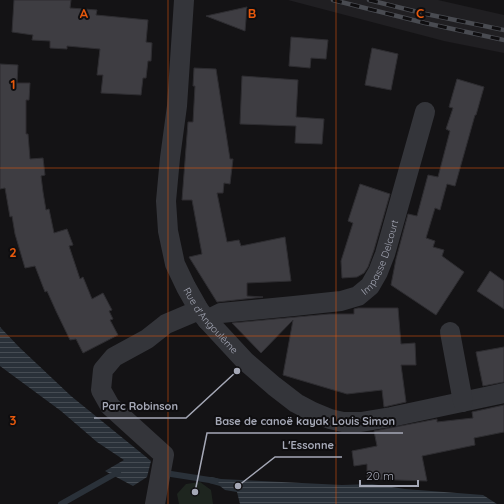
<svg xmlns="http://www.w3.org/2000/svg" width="504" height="504" font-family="Quicksand,sans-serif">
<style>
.built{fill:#201f22}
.grass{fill:#1e251f}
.water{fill:url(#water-rules)}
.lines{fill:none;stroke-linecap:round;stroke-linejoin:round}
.stream{stroke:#2a3139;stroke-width:6}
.building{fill:#3e3d42;stroke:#2e2d31}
.minor{stroke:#34353a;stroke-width:20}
.rail-casing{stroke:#494b51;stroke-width:4.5}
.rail{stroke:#0f0e10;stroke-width:3;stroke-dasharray:9;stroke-linecap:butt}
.grid{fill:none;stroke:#e8590c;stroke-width:1;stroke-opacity:0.55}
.labels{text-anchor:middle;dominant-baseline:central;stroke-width:4;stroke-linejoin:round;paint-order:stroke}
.street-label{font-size:10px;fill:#a5a8b6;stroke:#0f0e10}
.grid-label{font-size:13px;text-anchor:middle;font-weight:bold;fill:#e8590c;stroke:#0f0e10;stroke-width:4;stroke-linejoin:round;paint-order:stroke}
.leader{fill:none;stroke:#a5a8b6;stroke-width:1.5}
.callout-dot{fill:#a5a8b6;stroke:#0f0e10;stroke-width:1.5}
.callout-label{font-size:11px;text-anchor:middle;font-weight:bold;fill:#a5a8b6;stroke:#0f0e10;stroke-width:4;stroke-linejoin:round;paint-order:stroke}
</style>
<defs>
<pattern id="water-rules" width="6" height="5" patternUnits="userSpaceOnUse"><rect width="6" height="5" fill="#2a3139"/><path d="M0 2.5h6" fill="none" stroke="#464c53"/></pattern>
</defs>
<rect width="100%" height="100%" fill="#141315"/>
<path class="built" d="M 288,0 L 438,0 L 504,15 L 504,53 L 444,41 Z"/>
<path class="grass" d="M 200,482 L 211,490 L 213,504 L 179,504 L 177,494 L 186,484 Z"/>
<path class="water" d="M 0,327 L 19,347 L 71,396 L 151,461 L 147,477 L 133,486 L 105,471 L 124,460 L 97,442 L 61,411 L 0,366 Z
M 210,477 L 221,479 L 342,485 L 372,484 L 405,489 L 483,495 L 497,504 L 240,504 L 237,492 L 225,490 L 220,486 L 209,483 Z"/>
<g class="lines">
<path class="stream" d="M 171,474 L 216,481
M 61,504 L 118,472"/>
</g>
<path class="building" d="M 14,0 L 71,0 L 70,8 L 97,10 L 96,15 L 148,20 L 146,42 L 152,43 L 151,61 L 148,61 L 146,78 L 143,78 L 141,95 L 101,93 L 103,75 L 97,75 L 100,49 L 67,46 L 67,49 L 50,48 L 50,41 L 32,40 L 33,35 L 12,32 Z
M 247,7 L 245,31 L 206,16 Z
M 291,37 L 328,40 L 326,59 L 311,58 L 310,68 L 289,66 Z
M 372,48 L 398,54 L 391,90 L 365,85 Z
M 0,64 L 18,65 L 17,83 L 30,83 L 29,100 L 26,100 L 26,134 L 28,134 L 30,159 L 43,158 L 45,175 L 41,176 L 43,192 L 46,210 L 49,209 L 54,233 L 67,229 L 73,245 L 69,246 L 80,279 L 83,277 L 92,299 L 103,293 L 112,310 L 109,311 L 113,319 L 110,320 L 118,335 L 83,353 L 76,339 L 70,340 L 56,311 L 47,291 L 45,292 L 35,266 L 25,268 L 15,234 L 12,216 L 10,217 L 5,188 L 0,189 Z
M 194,68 L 216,69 L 230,159 L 233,159 L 230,184 L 224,183 L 223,193 L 217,193 L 227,242 L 239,240 L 241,246 L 285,237 L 291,281 L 247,283 L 247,296 L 263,297 L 217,302 L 189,257 L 202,254 L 192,200 L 182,200 L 188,122 L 193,122 L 195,86 L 193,86 Z
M 242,76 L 298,80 L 296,117 L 324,119 L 322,144 L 295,143 L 296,126 L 240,124 Z
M 457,79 L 484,87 L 476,115 L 475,115 L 455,186 L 447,184 L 440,210 L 435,208 L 426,238 L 435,241 L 433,247 L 444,250 L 442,256 L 464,272 L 436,315 L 391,285 L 396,259 L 408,214 L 417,216 L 428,175 L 438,177 L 450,131 L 446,129 L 453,108 L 449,107 Z
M 360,184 L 390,194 L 374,250 L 368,267 L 364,273 L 357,277 L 342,278 L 341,261 L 353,223 L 348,221 Z
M 490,271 L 504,281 L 504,309 L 477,291 Z
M 358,308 L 398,308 L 401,344 L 415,343 L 416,365 L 401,365 L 406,402 L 384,407 L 382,390 L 347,394 L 283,375 L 293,320 L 261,353 L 232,323 L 329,314 L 354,314 L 354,309 Z
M 504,347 L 504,382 L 483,386 L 476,352 Z
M 504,405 L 504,432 L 474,438 L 475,445 L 422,456 L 427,481 L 367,479 L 367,464 L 354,466 L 352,451 L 377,446 L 374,431 L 437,419 L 437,422 L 473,418 L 472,412 Z"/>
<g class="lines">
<g class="minor">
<path id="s1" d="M 184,0 L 177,106 L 170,158 L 166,201 L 168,231 L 175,264 L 186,287 L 199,310 L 207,320 L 245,361 L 274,386 L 296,403 L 313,412 L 330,419 L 343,422 L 361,422 L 391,417 L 504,393"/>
<path id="s2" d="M 207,320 L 221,313 L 294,306 L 341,301 L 358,296 L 370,286 L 378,272 L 385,254 L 425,112"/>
<path d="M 450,332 L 463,402"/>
<path d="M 155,504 L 164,455 L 110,406 L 101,390 L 103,370 L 114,357 L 147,339 L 166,324 L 199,310"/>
</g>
<g class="rail-casing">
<path id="rail" d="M 333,0 L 425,23 L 504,40
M 369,0 L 426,14 L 504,30"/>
</g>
<use href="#rail" class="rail"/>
</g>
<path class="grid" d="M 168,0 L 168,504M 336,0 L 336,504M 0,168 L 504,168M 0,336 L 504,336"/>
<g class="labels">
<g class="street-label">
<text stroke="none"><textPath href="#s2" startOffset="200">Impasse Delcourt</textPath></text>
<text stroke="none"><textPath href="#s1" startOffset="333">Rue d'Angoulême</textPath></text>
</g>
</g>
<g class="grid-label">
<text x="84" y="18">A</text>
<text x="252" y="18">B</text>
<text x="420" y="18">C</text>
<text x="13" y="89">1</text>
<text x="13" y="257">2</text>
<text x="13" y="425">3</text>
</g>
<path class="leader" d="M237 371L186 418H94M195 492L207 433H403M238 486L275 457H342"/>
<g class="callout-dot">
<circle cx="237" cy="371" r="4"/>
<circle cx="195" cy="492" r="4"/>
<circle cx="238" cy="486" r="4"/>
</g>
<g class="callout-label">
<text x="140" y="410">Parc Robinson</text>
<text x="305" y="425">Base de canoë kayak Louis Simon</text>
<text x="308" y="449">L'Essonne</text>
</g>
<path d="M360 480v6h58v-6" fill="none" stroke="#a5a8b6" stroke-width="2"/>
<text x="366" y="480" font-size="12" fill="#a5a8b6" stroke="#0f0e10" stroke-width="3" paint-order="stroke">20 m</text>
</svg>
